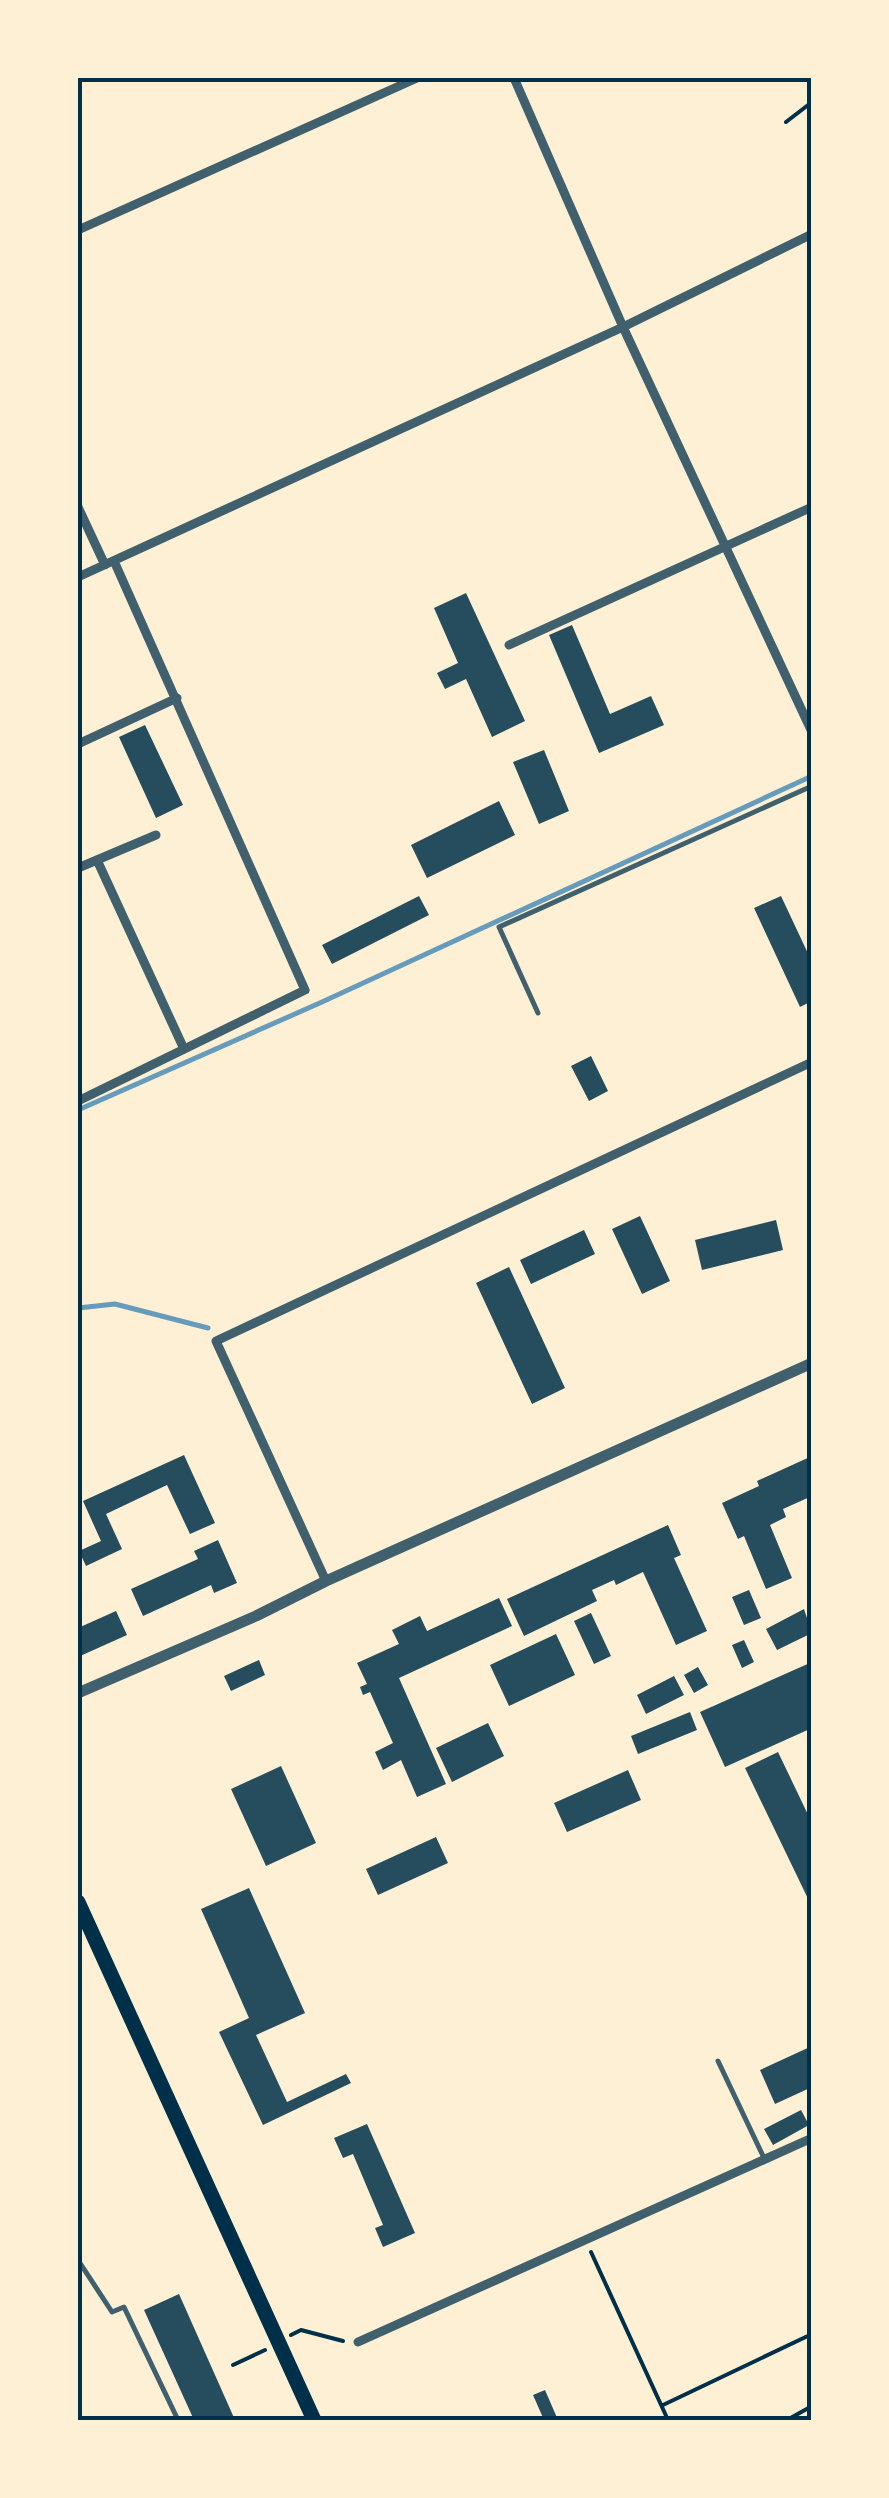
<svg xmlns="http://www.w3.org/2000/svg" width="889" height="2498" font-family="Lato,sans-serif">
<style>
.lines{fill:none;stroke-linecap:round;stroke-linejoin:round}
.stream{stroke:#669bbc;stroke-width:5}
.building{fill:#264d5e}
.path{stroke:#003049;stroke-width:4}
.service{stroke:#3f606c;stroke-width:5}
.minor{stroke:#3f606c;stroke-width:9}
.tertiary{stroke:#3f606c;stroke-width:11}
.trunk{stroke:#003049;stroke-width:15}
.neatline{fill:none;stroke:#003049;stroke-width:4}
</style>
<rect width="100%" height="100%" fill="#fdf0d5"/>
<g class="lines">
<path class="stream" d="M 78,1110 L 322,1002 L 812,776
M 78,1308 L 115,1304 L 208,1328"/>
</g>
<path class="building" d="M 466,593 L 525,721 L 492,737 L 466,679 L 445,689 L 437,673 L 458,663 L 434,608 Z
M 572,625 L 610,714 L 651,696 L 664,725 L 599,753 L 549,635 Z
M 145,725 L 183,805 L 156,818 L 119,737 Z
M 544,750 L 569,811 L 539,824 L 513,762 Z
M 499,801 L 515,835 L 427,878 L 411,845 Z
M 419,896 L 429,915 L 332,964 L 322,945 Z
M 781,896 L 812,962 L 812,1001 L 800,1007 L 754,908 Z
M 591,1056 L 608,1091 L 589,1101 L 571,1066 Z
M 640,1216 L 670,1281 L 642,1294 L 612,1229 Z
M 776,1220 L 783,1250 L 702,1270 L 695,1240 Z
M 584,1230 L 595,1254 L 531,1284 L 520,1260 Z
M 509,1267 L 565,1388 L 532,1404 L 476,1283 Z
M 184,1455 L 215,1523 L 190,1534 L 167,1485 L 106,1514 L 122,1549 L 86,1566 L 79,1551 L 101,1541 L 83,1501 Z
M 812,1456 L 812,1496 L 783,1509 L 786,1517 L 770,1525 L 792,1578 L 766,1589 L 744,1536 L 738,1539 L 722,1503 L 759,1486 L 757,1481 Z
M 668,1525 L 681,1555 L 674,1558 L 707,1631 L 676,1645 L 643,1572 L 616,1585 L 614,1580 L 592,1590 L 597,1601 L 524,1636 L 507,1599 Z
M 218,1540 L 237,1583 L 214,1593 L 211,1585 L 143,1616 L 131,1589 L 198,1559 L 194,1551 Z
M 749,1590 L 761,1618 L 744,1625 L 732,1597 Z
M 499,1598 L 512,1626 L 399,1678 L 446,1784 L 417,1797 L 401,1760 L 383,1770 L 375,1752 L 393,1743 L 370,1692 L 363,1695 L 360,1687 L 367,1684 L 357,1663 L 399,1644 L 392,1630 L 420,1616 L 427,1631 Z
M 804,1609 L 812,1633 L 777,1650 L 766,1629 Z
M 116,1611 L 127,1635 L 78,1657 L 78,1628 Z
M 591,1613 L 611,1656 L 594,1664 L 574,1621 Z
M 556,1634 L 575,1675 L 509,1706 L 490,1665 Z
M 744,1640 L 754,1662 L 742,1668 L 732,1645 Z
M 259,1660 L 265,1675 L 231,1691 L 224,1676 Z
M 812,1662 L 812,1728 L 725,1767 L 700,1712 Z
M 698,1667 L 708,1685 L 694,1693 L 684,1675 Z
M 674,1676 L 684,1695 L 646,1714 L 637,1695 Z
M 690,1712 L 697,1730 L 638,1754 L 631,1736 Z
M 488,1723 L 504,1756 L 452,1782 L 436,1748 Z
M 778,1752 L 812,1823 L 812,1907 L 745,1768 Z
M 281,1766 L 316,1843 L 266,1866 L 231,1789 Z
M 628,1770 L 641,1800 L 567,1832 L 554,1803 Z
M 436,1837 L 448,1863 L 378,1895 L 366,1869 Z
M 249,1888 L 305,2013 L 256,2035 L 287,2102 L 346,2074 L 351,2083 L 263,2125 L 219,2032 L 249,2018 L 201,1909 Z
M 812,2046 L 812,2087 L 775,2104 L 760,2070 Z
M 801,2110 L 809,2125 L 773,2145 L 764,2129 Z
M 367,2124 L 415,2233 L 383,2247 L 375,2228 L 383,2225 L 353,2154 L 343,2158 L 334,2138 Z
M 179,2294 L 235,2420 L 194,2420 L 144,2310 Z
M 545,2390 L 558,2420 L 544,2420 L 533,2395 Z"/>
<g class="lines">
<path class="path" d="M 786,122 L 812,102
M 591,2252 L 668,2420
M 291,2335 L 301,2330 L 343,2341
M 233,2365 L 265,2350
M 663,2405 L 812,2334
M 787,2420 L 812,2406"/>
<path class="service" d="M 538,1013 L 499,927 L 812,786
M 718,2061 L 764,2158
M 78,2260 L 112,2312 L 124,2307 L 178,2420"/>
<path class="minor" d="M 514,78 L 623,327 L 812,732
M 78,230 L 417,78
M 78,507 L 105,565
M 78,577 L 623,327 L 812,234
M 509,645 L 812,507
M 78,744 L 177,698
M 97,860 L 184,1049
M 78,868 L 156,835
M 78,1101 L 305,990 L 114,561
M 326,1581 L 216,1341 L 812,1062
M 358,2342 L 812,2138"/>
<path class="tertiary" d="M 78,1693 L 256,1616 L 326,1581 L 812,1363"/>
<path class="trunk" d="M 78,1902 L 314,2420"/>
</g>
<rect width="889" height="2498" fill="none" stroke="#fdf0d5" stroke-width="160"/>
<rect x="80" y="80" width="729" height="2338" class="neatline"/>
</svg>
